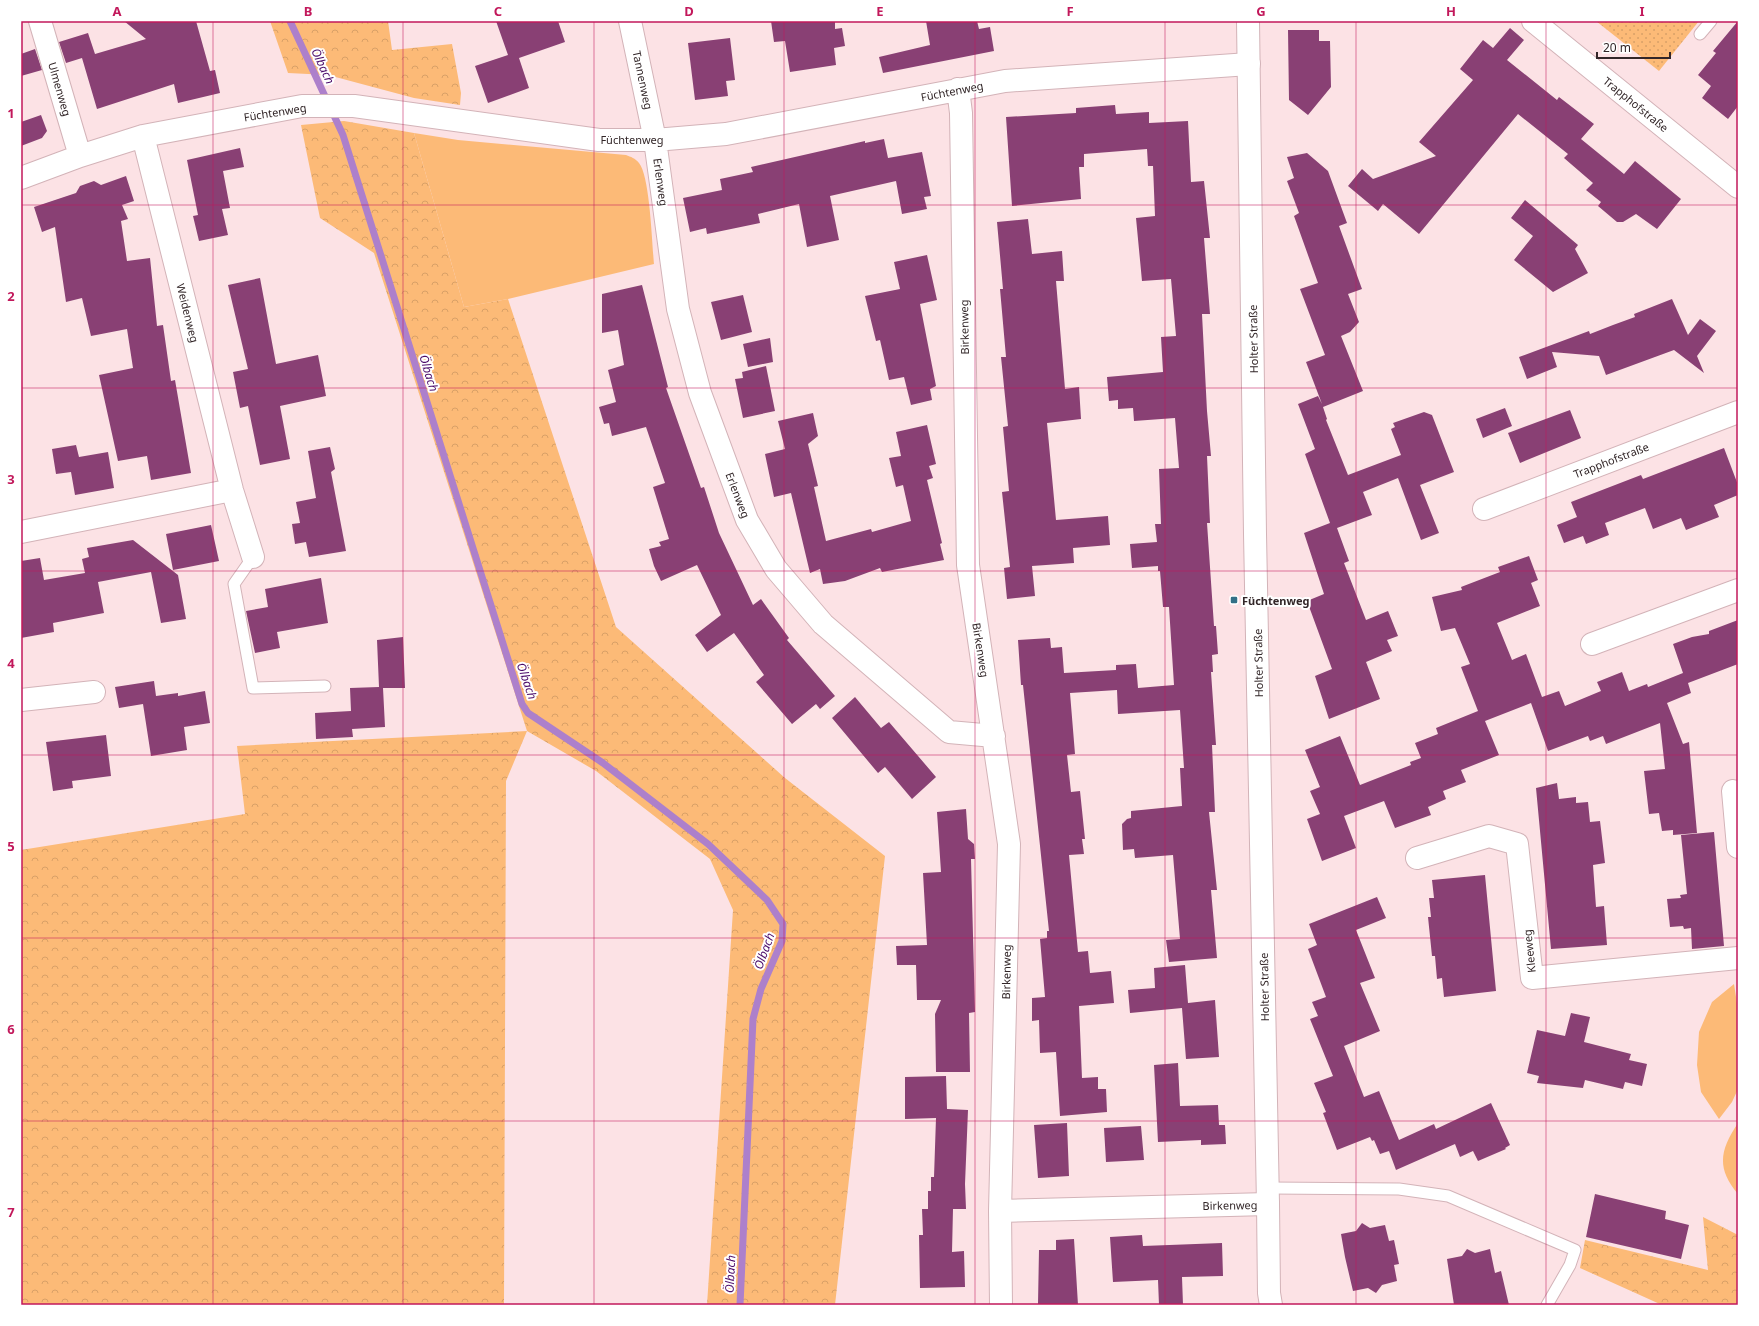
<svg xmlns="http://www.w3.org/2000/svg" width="1759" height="1326" font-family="'Noto Sans',sans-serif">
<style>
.grass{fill:url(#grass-dots)}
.forest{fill:url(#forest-crowns)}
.park{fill:#fcba77}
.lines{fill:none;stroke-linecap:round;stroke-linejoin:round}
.stream{stroke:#ad80cb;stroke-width:7}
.building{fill:#894074}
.lane-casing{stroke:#d3b3b8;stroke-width:13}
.street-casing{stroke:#d3b3b8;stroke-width:24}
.secondary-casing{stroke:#d3b3b8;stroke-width:24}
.lane{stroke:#fff;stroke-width:11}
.street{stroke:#fff;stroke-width:22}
.secondary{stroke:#fff;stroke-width:22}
.grid{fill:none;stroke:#c2185b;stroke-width:1;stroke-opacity:0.55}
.poi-dot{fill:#326f86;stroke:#fff;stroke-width:1.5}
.labels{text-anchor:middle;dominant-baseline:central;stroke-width:4;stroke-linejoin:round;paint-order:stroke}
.street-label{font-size:11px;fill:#322628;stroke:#fff}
.poi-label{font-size:11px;font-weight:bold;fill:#322628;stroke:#fff;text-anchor:start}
.water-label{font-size:12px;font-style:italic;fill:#4b0c6a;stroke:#fff}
.neatline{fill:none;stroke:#c2185b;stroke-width:1.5}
.grid-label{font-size:13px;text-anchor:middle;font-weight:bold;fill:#c2185b}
</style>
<defs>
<pattern id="grass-dots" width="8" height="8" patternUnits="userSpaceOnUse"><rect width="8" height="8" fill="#fcba77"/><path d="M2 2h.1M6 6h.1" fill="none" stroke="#d8a067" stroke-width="1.8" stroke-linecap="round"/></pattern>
<pattern id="forest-crowns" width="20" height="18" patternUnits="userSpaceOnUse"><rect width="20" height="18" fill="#fcba77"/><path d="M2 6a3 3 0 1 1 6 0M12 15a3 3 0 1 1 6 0" fill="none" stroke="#d8a067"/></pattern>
</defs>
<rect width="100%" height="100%" fill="#fce2e5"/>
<path class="grass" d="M 1596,21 L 1699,21 L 1659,71 Z"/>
<path class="forest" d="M 270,21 L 388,21 L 392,50 L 452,44 L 461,93 L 460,105 L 414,98 L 328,75 L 288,73 Z
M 344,121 L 414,133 L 464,307 L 508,299 L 616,627 L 785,778 L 885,856 L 835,1305 L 707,1305 L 733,910 L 710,859 L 596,771 L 527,731 L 506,781 L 504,1305 L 21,1305 L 21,850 L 245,814 L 237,746 L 527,731 L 374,253 L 320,218 L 301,125 Z
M 1703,1217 L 1738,1235 L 1738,1305 L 1662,1305 L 1580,1268 L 1585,1240 L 1708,1270 Z"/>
<path class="park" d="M 414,133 L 458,140 L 626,155 C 631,157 635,158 639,163 C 650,176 652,244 654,264 L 508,299 L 464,307 Z
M 1734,984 L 1738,1010 L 1738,1089 L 1732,1102 L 1719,1119 L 1701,1092 L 1697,1065 L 1699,1032 L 1712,1002 Z
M 1738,1123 L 1738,1194 C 1716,1168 1720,1150 1738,1123 Z"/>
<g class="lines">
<path class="stream" d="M 290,21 L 343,135 L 522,704 L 528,713 L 603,763 L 708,844 L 767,900 L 783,924 L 782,941 L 761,989 L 753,1019 L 740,1305"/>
</g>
<path class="building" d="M 124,21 L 196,21 L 210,71 L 215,70 L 220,93 L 178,103 L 174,84 L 97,109 L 82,58 L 66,63 L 59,42 L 88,33 L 95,54 L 146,39 Z
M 496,21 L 558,21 L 565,42 L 519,58 L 529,88 L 488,103 L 475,66 L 508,55 Z
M 771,21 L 835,21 L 835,29 L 842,28 L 845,46 L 834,48 L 836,65 L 790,72 L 785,41 L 774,42 Z
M 926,21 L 977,21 L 979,29 L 990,27 L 994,51 L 883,73 L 879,57 L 930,45 Z
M 1738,21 L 1738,106 L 1728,119 L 1702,98 L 1711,86 L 1698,75 L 1716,53 L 1713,51 Z
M 1510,28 L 1524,40 L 1507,60 L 1557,100 L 1559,97 L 1594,124 L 1581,139 L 1624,174 L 1635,161 L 1681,199 L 1657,229 L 1636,214 L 1623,222 L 1617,222 L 1598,206 L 1601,202 L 1586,190 L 1593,183 L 1564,158 L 1568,154 L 1518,114 L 1419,234 L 1383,204 L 1378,211 L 1348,186 L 1362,169 L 1373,179 L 1436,156 L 1419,142 L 1473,80 L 1460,69 L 1483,40 L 1493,48 Z
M 1288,30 L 1319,30 L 1319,41 L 1330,41 L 1331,87 L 1308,115 L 1289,100 Z
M 730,38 L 735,80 L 726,81 L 728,96 L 695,100 L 688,43 Z
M 35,49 L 42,70 L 21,76 L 21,54 Z
M 1115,105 L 1116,114 L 1149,112 L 1149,123 L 1188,121 L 1191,182 L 1204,181 L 1210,238 L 1204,238 L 1210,314 L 1202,314 L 1207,411 L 1211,456 L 1207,456 L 1210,523 L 1207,523 L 1214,626 L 1216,626 L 1218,654 L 1212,655 L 1213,672 L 1211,672 L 1216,745 L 1212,745 L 1215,812 L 1209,812 L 1217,890 L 1211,890 L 1217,958 L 1169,962 L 1166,940 L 1180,939 L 1173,855 L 1135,858 L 1134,849 L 1123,850 L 1122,824 L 1127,819 L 1131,818 L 1131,811 L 1182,806 L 1180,768 L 1184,768 L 1180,710 L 1118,714 L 1117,690 L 1070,693 L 1075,754 L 1067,755 L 1071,792 L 1080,791 L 1085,839 L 1082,839 L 1084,854 L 1069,855 L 1078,952 L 1088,951 L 1090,973 L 1111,971 L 1114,1003 L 1079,1006 L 1082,1078 L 1098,1077 L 1098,1089 L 1106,1089 L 1107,1112 L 1060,1116 L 1056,1052 L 1040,1053 L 1039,1020 L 1032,1021 L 1032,998 L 1045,997 L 1040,939 L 1047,938 L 1047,931 L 1049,931 L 1023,685 L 1021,685 L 1018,640 L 1050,638 L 1051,648 L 1062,647 L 1064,673 L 1116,670 L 1116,665 L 1136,664 L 1138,688 L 1174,685 L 1169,607 L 1163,607 L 1160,571 L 1158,571 L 1158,566 L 1132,568 L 1130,544 L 1157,542 L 1155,524 L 1161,524 L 1159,469 L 1179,468 L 1175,418 L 1134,421 L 1133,408 L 1118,409 L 1118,400 L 1109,401 L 1107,377 L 1163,372 L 1161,337 L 1176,336 L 1171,279 L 1142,281 L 1136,218 L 1155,216 L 1153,166 L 1148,166 L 1147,149 L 1084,154 L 1084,167 L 1079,167 L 1081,199 L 1012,206 L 1006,117 L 1076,113 L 1076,108 Z
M 41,115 L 47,131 L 42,138 L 21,146 L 21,122 Z
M 884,139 L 888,158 L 922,152 L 931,196 L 924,197 L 927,209 L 902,214 L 896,181 L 830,196 L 839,240 L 807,247 L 799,204 L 758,214 L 760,223 L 707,234 L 706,228 L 690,232 L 683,198 L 722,190 L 720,179 L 753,172 L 751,167 L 865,141 L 865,143 Z
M 240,148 L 244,167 L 223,171 L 230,208 L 222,209 L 228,235 L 199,241 L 193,216 L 198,215 L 187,160 Z
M 1307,153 L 1328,171 L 1347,223 L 1339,226 L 1362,289 L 1348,294 L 1359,322 L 1350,332 L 1341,336 L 1363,391 L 1323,407 L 1327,419 L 1326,420 L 1348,475 L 1401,455 L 1391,429 L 1395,427 L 1393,423 L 1424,412 L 1432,415 L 1454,472 L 1420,485 L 1439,533 L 1421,540 L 1398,478 L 1363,492 L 1372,515 L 1337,528 L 1349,561 L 1344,563 L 1366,620 L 1388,611 L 1398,636 L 1387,640 L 1392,651 L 1366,662 L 1380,699 L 1329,719 L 1315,676 L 1332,669 L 1307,601 L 1324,594 L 1304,533 L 1330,523 L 1305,454 L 1315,449 L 1298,404 L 1318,396 L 1322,404 L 1306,362 L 1325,355 L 1300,289 L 1318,283 L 1294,216 L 1299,213 L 1287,181 L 1294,178 L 1287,157 Z
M 126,176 L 134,201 L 122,205 L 128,219 L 121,221 L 127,261 L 150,258 L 157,326 L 163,325 L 171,381 L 175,380 L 191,473 L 151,480 L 147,456 L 118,461 L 99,375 L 133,368 L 127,329 L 91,336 L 82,298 L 66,302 L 55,227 L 42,232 L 34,207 L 76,193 L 80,186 L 94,181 L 101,185 Z
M 1525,200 L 1578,245 L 1575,249 L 1588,273 L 1553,292 L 1514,260 L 1533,236 L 1511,218 Z
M 1028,219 L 1032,254 L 1062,251 L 1064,281 L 1056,281 L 1065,389 L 1079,387 L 1081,419 L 1047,423 L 1056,520 L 1108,516 L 1110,545 L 1073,548 L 1074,563 L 1032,566 L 1035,596 L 1007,599 L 1004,568 L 1010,567 L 1002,492 L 1009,491 L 1003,427 L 1008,426 L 1001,357 L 1006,357 L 1000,289 L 1003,289 L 997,222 Z
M 927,255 L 937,300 L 920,304 L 936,386 L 930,389 L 932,400 L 911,405 L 904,377 L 889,380 L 880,340 L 876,341 L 865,296 L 900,289 L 894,262 Z
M 260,278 L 276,364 L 318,355 L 326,396 L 280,406 L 290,459 L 260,465 L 248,406 L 240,408 L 233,372 L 248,369 L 228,285 Z
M 642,285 L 668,387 L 666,388 L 701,488 L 704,487 L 719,533 L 753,605 L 761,599 L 789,638 L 787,640 L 835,696 L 820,709 L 816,704 L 792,724 L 756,682 L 764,675 L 734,633 L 707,652 L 695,635 L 721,615 L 697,565 L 661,581 L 654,566 L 649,549 L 661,546 L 659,542 L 669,539 L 653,487 L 665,483 L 646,427 L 612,436 L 609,423 L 604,424 L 599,407 L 616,402 L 608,370 L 624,365 L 618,330 L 602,333 L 602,294 Z
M 743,295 L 752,332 L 721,340 L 711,302 Z
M 1672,299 L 1688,335 L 1700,319 L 1716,331 L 1697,356 L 1704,373 L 1674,350 L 1606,375 L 1599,356 L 1552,352 L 1557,367 L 1527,379 L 1519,357 L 1589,331 L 1590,334 L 1613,325 L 1635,317 L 1634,314 Z
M 770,338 L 773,362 L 748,367 L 743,344 Z
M 766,366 L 775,411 L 743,418 L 735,379 L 743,378 L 742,372 Z
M 1505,408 L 1512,426 L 1483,438 L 1476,419 Z
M 1570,410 L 1581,438 L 1520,463 L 1508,433 Z
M 813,413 L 818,436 L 808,444 L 818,486 L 814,487 L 826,541 L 871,529 L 872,532 L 911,521 L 903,485 L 896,487 L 889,458 L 901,456 L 896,432 L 927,425 L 936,464 L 929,466 L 933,478 L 927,480 L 942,543 L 940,544 L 944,560 L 882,572 L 880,568 L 845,581 L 823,584 L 820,569 L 810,573 L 791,493 L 774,497 L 765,454 L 785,449 L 778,421 Z
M 76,445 L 79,457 L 108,452 L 114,488 L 75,495 L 71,472 L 56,474 L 52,449 Z
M 330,447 L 335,469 L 331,472 L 346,551 L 309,557 L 306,542 L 295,544 L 292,524 L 300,523 L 296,502 L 316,498 L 308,451 Z
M 1724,448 L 1738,485 L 1738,495 L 1714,505 L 1719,517 L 1686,530 L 1681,518 L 1653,529 L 1645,508 L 1605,523 L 1609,535 L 1586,544 L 1583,536 L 1564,543 L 1557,525 L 1577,517 L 1571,502 L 1641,475 L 1643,479 Z
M 211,525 L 219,561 L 173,570 L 166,534 Z
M 133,540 L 178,575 L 186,619 L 161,623 L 151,572 L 98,582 L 104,613 L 53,623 L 54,632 L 21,638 L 21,561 L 40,558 L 44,580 L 85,573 L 82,559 L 89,557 L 87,548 Z
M 1529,556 L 1538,580 L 1531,583 L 1540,606 L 1497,623 L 1512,660 L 1526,654 L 1542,697 L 1559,691 L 1565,706 L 1601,691 L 1597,682 L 1622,672 L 1629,691 L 1647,684 L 1648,687 L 1683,673 L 1673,644 L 1692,637 L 1709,634 L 1709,631 L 1738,620 L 1738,664 L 1688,683 L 1691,693 L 1667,703 L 1683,744 L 1689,742 L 1697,833 L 1673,835 L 1673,830 L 1662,831 L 1659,813 L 1649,814 L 1644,771 L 1665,769 L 1660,723 L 1606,744 L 1603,736 L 1590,741 L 1588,736 L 1548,751 L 1531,703 L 1485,721 L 1499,755 L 1461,770 L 1466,782 L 1443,791 L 1446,799 L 1428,807 L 1431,815 L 1395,828 L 1384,801 L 1344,816 L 1356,848 L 1322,861 L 1307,819 L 1320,814 L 1310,791 L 1320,787 L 1305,750 L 1340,736 L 1360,785 L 1411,765 L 1410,762 L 1421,758 L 1415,743 L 1438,734 L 1436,728 L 1478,711 L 1461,667 L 1470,664 L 1455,628 L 1441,631 L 1432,597 L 1462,590 L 1461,587 L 1500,572 L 1498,567 Z
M 321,578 L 328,623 L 277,632 L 280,648 L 255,653 L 246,611 L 268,607 L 265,589 Z
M 403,637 L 405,688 L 383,688 L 385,727 L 352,729 L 353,737 L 316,739 L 315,713 L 351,711 L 350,688 L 379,687 L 377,640 Z
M 154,681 L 156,696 L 178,693 L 178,696 L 205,691 L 210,723 L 184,727 L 187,750 L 151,756 L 143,704 L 119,708 L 115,687 Z
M 855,697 L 881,728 L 889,722 L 936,777 L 912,799 L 885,767 L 878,773 L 832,718 Z
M 106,735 L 111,776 L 72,781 L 73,788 L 53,791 L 46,742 Z
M 1557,783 L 1559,799 L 1576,797 L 1576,803 L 1588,802 L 1590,822 L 1600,821 L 1605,863 L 1593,865 L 1596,907 L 1604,906 L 1607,945 L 1551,949 L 1536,788 Z
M 966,809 L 968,839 L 974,844 L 975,859 L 971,859 L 975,1012 L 969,1013 L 970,1072 L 936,1072 L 935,1014 L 941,1000 L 917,1000 L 916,965 L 897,965 L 896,946 L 927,945 L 923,873 L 941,872 L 937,812 Z
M 1714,832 L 1724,946 L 1692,949 L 1691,928 L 1684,929 L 1683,926 L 1670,927 L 1667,899 L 1681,898 L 1680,895 L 1687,894 L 1681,835 Z
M 1485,875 L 1496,991 L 1444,997 L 1442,978 L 1437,979 L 1435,956 L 1432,956 L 1428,917 L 1431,917 L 1429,898 L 1434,898 L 1432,880 Z
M 1377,897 L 1386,918 L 1356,930 L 1375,978 L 1360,983 L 1380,1031 L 1344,1046 L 1364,1097 L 1379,1091 L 1399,1140 L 1434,1124 L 1436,1129 L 1491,1103 L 1510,1145 L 1505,1148 L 1506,1149 L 1478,1161 L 1473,1151 L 1460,1157 L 1455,1144 L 1396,1170 L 1389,1151 L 1380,1154 L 1374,1140 L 1372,1141 L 1370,1137 L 1337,1150 L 1323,1113 L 1326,1112 L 1314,1083 L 1333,1076 L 1310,1019 L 1318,1016 L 1312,1002 L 1326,997 L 1308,949 L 1317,945 L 1309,924 Z
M 1185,965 L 1188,1003 L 1215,1000 L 1219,1057 L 1186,1059 L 1182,1008 L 1130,1013 L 1128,990 L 1155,988 L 1154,968 Z
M 1571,1013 L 1590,1017 L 1584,1042 L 1631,1054 L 1629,1060 L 1647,1064 L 1642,1086 L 1625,1082 L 1623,1089 L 1585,1080 L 1583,1088 L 1537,1083 L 1539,1076 L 1527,1073 L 1537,1030 L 1565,1036 Z
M 1178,1063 L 1180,1106 L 1218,1105 L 1219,1125 L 1225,1125 L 1226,1144 L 1201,1145 L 1201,1140 L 1158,1142 L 1154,1065 Z
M 946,1076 L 947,1109 L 968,1110 L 965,1184 L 966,1209 L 953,1209 L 952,1252 L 964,1251 L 965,1287 L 920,1288 L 919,1235 L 923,1235 L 922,1209 L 928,1209 L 928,1191 L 931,1191 L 931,1177 L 934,1177 L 936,1118 L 905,1119 L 905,1077 Z
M 1067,1123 L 1069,1176 L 1038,1178 L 1034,1125 Z
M 1141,1126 L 1144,1160 L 1106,1162 L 1104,1128 Z
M 1595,1194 L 1666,1211 L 1665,1219 L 1689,1225 L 1681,1259 L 1586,1237 Z
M 1362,1223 L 1370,1228 L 1385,1225 L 1389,1241 L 1394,1240 L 1399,1264 L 1394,1265 L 1397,1281 L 1382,1285 L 1376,1293 L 1368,1288 L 1353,1291 L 1345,1257 L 1341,1234 L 1356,1231 Z
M 1142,1235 L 1143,1246 L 1222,1243 L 1223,1276 L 1182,1277 L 1183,1305 L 1159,1305 L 1158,1280 L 1113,1282 L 1110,1237 Z
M 1074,1239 L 1078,1305 L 1038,1304 L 1039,1250 L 1056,1250 L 1056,1240 Z
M 1467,1249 L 1475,1253 L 1490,1249 L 1495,1273 L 1501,1271 L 1509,1305 L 1454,1305 L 1447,1259 L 1462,1256 Z"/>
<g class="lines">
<g class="lane-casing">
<path id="lane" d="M 1700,34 L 1711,21
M 253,557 L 234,584 L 253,688 L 325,686
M 1268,1188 L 1399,1189 L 1448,1196 L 1575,1250 L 1570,1265 L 1547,1305"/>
</g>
<g class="street-casing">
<path id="street" d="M 40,21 L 80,156
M 630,21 L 655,140 L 678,309 L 700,393 L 747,520 L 776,569 L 823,624 L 949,732 L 994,736
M 958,89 L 961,113 L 968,565 L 1009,844 L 1000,1211 L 1001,1305
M 143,136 L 232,490 L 253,557
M 21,178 L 80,156 L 143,136 L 302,106 L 354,106 L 599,140 L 655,140 L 726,134 L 1005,81 L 1249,64
M 1484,509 L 1738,412
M 21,532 L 232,490
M 1592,644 L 1738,590
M 21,700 L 94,692
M 1733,791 L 1738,847
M 1417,858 L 1489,836 L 1517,844 L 1532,978 L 1738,958
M 1000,1211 L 1268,1204"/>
</g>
<g class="secondary-casing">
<path id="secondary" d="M 1248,21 L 1255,534 L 1268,1204 L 1269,1293 L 1271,1305
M 1533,21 L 1738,187"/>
</g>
<use href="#lane" class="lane"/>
<use href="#street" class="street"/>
<use href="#secondary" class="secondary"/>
</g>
<path class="grid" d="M 213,21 L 213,1305M 403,21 L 403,1305M 594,21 L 594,1305M 784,21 L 784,1305M 975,21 L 975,1305M 1165,21 L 1165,1305M 1356,21 L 1356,1305M 1546,21 L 1546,1305M 21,205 L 1738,205M 21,388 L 1738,388M 21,571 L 1738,571M 21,755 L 1738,755M 21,938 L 1738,938M 21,1121 L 1738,1121"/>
<rect class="poi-dot" x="1230" y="596" width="8" height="8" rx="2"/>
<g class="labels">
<g class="street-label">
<text transform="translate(643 80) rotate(78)">Tannenweg</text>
<text transform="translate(60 89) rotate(74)">Ulmenweg</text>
<text transform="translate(952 91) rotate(-11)">Füchtenweg</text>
<text transform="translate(1636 104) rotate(39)">Trapphofstraße</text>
<text transform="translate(275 112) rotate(-9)">Füchtenweg</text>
<text x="632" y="139">Füchtenweg</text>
<text transform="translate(661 182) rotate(82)">Erlenweg</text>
<text transform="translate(188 313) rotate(76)">Weidenweg</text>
<text transform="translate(964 327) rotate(-91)">Birkenweg</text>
<text transform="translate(1253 339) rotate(-91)">Holter Straße</text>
<text transform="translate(1611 460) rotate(-21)">Trapphofstraße</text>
<text transform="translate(738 495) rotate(69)">Erlenweg</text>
<text transform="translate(981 650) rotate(81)">Birkenweg</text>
<text transform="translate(1258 663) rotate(-91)">Holter Straße</text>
<text transform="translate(1529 951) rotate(-96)">Kleeweg</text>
<text transform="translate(1006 972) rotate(-89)">Birkenweg</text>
<text transform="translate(1264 987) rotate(-91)">Holter Straße</text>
<text transform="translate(1230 1205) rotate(-1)">Birkenweg</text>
</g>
<g class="poi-label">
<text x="1242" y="600">Füchtenweg</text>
</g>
<g class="water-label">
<text transform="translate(323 66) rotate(65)">Ölbach</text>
<text transform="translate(429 373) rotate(73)">Ölbach</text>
<text transform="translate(527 681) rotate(71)">Ölbach</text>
<text transform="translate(764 951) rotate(-70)">Ölbach</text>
<text transform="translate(730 1274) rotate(-87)">Ölbach</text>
</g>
</g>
<rect width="1759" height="1326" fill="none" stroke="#ffffff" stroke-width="44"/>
<path d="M1597 52v6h73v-6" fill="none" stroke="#322628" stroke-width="2"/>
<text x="1603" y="52" font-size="12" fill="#322628" stroke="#ffffff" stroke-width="3" paint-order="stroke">20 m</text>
<rect x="22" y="22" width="1715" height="1282" class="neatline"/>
<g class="grid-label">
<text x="117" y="16">A</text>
<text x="308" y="16">B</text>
<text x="498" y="16">C</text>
<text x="689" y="16">D</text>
<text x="880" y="16">E</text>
<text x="1070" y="16">F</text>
<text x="1261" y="16">G</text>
<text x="1451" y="16">H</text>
<text x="1642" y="16">I</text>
<text x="11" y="118">1</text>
<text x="11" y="301">2</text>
<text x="11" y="484">3</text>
<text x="11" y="668">4</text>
<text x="11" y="851">5</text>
<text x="11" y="1034">6</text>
<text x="11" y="1217">7</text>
</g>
</svg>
